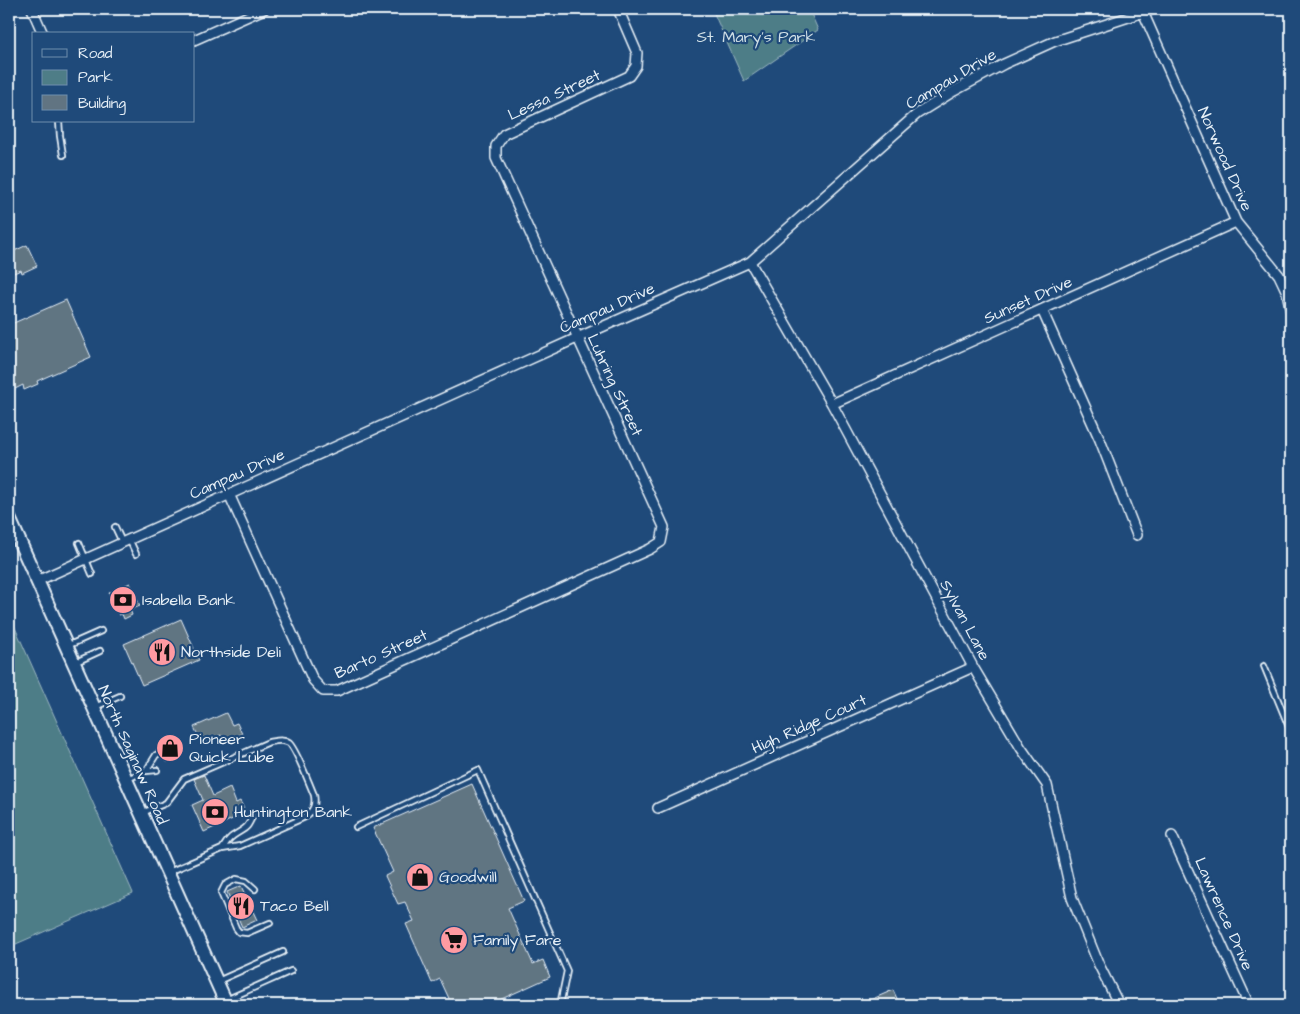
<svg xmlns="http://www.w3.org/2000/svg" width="1300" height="1014" font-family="'Architects Daughter',sans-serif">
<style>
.green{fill:#4e7d87;stroke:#9bb7c0}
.building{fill:#617482;stroke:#e8f1f8}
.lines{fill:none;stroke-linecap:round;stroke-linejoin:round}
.service-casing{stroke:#e8f1f8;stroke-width:8}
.minor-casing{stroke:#e8f1f8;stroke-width:12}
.secondary-casing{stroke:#e8f1f8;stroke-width:16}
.service{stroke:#1f4a7a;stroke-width:4.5}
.minor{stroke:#1f4a7a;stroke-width:9}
.secondary{stroke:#1f4a7a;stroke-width:12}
.labels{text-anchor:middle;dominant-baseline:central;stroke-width:4.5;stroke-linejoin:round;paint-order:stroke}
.park-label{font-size:16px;fill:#d1e0e7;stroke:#1f4a7a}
.street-label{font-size:16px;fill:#e8f1f8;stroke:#1f4a7a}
.poi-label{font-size:16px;fill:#e8f1f8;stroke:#1f4a7a;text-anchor:start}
</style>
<rect width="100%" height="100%" fill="#1f4a7a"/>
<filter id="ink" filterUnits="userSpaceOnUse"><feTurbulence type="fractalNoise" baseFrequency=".02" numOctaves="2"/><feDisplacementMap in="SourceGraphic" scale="10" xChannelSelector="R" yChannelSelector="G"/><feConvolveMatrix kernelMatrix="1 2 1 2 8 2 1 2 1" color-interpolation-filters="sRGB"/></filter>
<g filter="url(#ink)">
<path class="green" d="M 712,9 L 809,9 L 818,30 L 744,81 Z
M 9,614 L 133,893 L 9,947 Z"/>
<path class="building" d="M 27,245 L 37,266 L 22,273 L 21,270 L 9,275 L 9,256 L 13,254 L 12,252 Z
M 66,300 L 91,357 L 37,381 L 38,384 L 24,390 L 23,385 L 9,392 L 9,325 Z
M 130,583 L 140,606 L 130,610 L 132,615 L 124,619 L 122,614 L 119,615 L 109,593 Z
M 181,619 L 199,660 L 142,685 L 124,644 Z
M 226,713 L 232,725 L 237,723 L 242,734 L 224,742 L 221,735 L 202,744 L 194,727 Z
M 174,737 L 182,756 L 167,762 L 164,755 L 166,751 L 164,748 L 161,748 L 159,743 Z
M 204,775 L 213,796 L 230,788 L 236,803 L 240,801 L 244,809 L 237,812 L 239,816 L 204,832 L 192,805 L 203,800 L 194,779 Z
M 472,784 L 524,901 L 508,908 L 533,964 L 543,960 L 550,977 L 495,1002 L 496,1005 L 452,1005 L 440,979 L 432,983 L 406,924 L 414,921 L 405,902 L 398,904 L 385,876 L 393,872 L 373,828 Z
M 241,886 L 257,920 L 242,927 L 227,892 Z
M 893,990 L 900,1005 L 859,1005 Z"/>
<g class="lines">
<g class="service-casing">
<path id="service" d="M 59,121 L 60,136 L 63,155
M 115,527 L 122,542
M 129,539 L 136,554
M 79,543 L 92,574
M 67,646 L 101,631
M 76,662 L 100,651
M 1264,666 L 1291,732
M 95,707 L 120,696
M 146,771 L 156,755 L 162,752
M 127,779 L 146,771 L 157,770
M 142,813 L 166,803 L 184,779 L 269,742 C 276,741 283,739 289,743 C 295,748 310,785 314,795 C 316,805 313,811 305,817 L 240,846 L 222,849 L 169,872
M 356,827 L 478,770 L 567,971 L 560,1005
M 222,849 C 225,845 228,839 233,836 C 246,827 246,831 253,815
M 255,889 L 246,881 L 236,879 L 225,885 L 221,893 L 236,928 L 239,932 L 247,933 L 270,923
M 218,981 L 283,952
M 226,1000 L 291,971"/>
</g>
<g class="minor-casing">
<path id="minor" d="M 32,9 L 43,34
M 1143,12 L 1236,222 L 1279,275 L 1287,292 L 1291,312
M 194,40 L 264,9
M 750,262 L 832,404 L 973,667 L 1021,748 L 1047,785 L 1072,898 L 1099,965 L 1119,1005
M 1042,310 L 1100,440 L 1137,535
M 832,404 L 1236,222
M 229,494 L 313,680 L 323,691 L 337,691 L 650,549 L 661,542 L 664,527 L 496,158 L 496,146 L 504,134 L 629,76 L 636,66 L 637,53 L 618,9
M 37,581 L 577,338 L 750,262 L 917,114 L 954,91 L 1004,64 L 1055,41 L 1153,9
M 658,808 L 973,667
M 1172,836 L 1249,1005"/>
</g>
<g class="secondary-casing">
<path id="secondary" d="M 9,518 L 227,1005"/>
</g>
<use href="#service" class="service"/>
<use href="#minor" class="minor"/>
<use href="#secondary" class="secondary"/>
</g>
</g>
<defs>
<g id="bank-disc" transform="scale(1.4375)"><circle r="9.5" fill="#ff9aa2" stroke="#1f4a7a"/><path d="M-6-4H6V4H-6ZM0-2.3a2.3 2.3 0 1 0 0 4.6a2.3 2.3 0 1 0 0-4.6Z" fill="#111"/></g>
<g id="restaurant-disc" transform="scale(1.4375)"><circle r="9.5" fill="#ff9aa2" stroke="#1f4a7a"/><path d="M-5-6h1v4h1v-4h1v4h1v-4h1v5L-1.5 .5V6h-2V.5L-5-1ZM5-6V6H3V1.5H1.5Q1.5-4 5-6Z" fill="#111"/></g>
<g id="shop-disc" transform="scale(1.4375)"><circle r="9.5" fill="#ff9aa2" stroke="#1f4a7a"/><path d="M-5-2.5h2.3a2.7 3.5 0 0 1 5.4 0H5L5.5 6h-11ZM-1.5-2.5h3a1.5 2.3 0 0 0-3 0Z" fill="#111"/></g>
<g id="supermarket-disc" transform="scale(1.4375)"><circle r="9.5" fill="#ff9aa2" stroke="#1f4a7a"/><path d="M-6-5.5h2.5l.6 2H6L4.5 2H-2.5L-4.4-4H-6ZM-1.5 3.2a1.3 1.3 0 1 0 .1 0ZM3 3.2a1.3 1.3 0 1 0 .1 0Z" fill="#111"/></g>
</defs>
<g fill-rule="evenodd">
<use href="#bank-disc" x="123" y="600"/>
<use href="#restaurant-disc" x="162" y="652"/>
<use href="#shop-disc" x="170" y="748"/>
<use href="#bank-disc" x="215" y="812"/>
<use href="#shop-disc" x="420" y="877"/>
<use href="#restaurant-disc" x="241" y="906"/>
<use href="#supermarket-disc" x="454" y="940"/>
</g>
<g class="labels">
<g class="park-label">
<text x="756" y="37">St. Mary's Park</text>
</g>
<g class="street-label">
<text transform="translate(951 79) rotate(-31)">Campau Drive</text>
<text transform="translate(554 95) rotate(-25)">Lessa Street</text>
<text transform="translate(1225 159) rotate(66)">Norwood Drive</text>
<text transform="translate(1028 300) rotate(-24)">Sunset Drive</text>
<text transform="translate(607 308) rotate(-24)">Campau Drive</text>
<text transform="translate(615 385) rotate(65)">Luhring Street</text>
<text transform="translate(237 474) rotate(-24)">Campau Drive</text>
<text transform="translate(965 620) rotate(62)">Sylvan Lane</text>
<text transform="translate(381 654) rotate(-24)">Barto Street</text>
<text transform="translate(809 724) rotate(-24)">High Ridge Court</text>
<text transform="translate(133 755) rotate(66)">North Saginaw Road</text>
<text transform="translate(1224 914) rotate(66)">Lawrence Drive</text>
</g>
<g class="poi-label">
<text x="142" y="600">Isabella Bank</text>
<text x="181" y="652">Northside Deli</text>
<text x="189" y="739">Pioneer<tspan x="189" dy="18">Quick Lube</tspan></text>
<text x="234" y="812">Huntington Bank</text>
<text x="439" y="877">Goodwill</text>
<text x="260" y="906">Taco Bell</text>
<text x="473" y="940">Family Fare</text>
</g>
</g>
<rect width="1300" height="1014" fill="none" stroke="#1f4a7a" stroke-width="30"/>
<rect x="15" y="15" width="1270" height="984" fill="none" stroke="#e8f1f8" stroke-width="2" filter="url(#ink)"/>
<rect x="32" y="32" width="162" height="90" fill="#1f4a7a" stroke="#6f8dac"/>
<rect x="42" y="49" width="25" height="8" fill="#1f4a7a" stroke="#6f8dac"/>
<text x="78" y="58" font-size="15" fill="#e8f1f8">Road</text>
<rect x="42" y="70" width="25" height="15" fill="#4e7d87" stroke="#6f8dac"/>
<text x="78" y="82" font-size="15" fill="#e8f1f8">Park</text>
<rect x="42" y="95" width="25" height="15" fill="#617482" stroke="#6f8dac"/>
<text x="78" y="108" font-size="15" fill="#e8f1f8">Building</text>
</svg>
